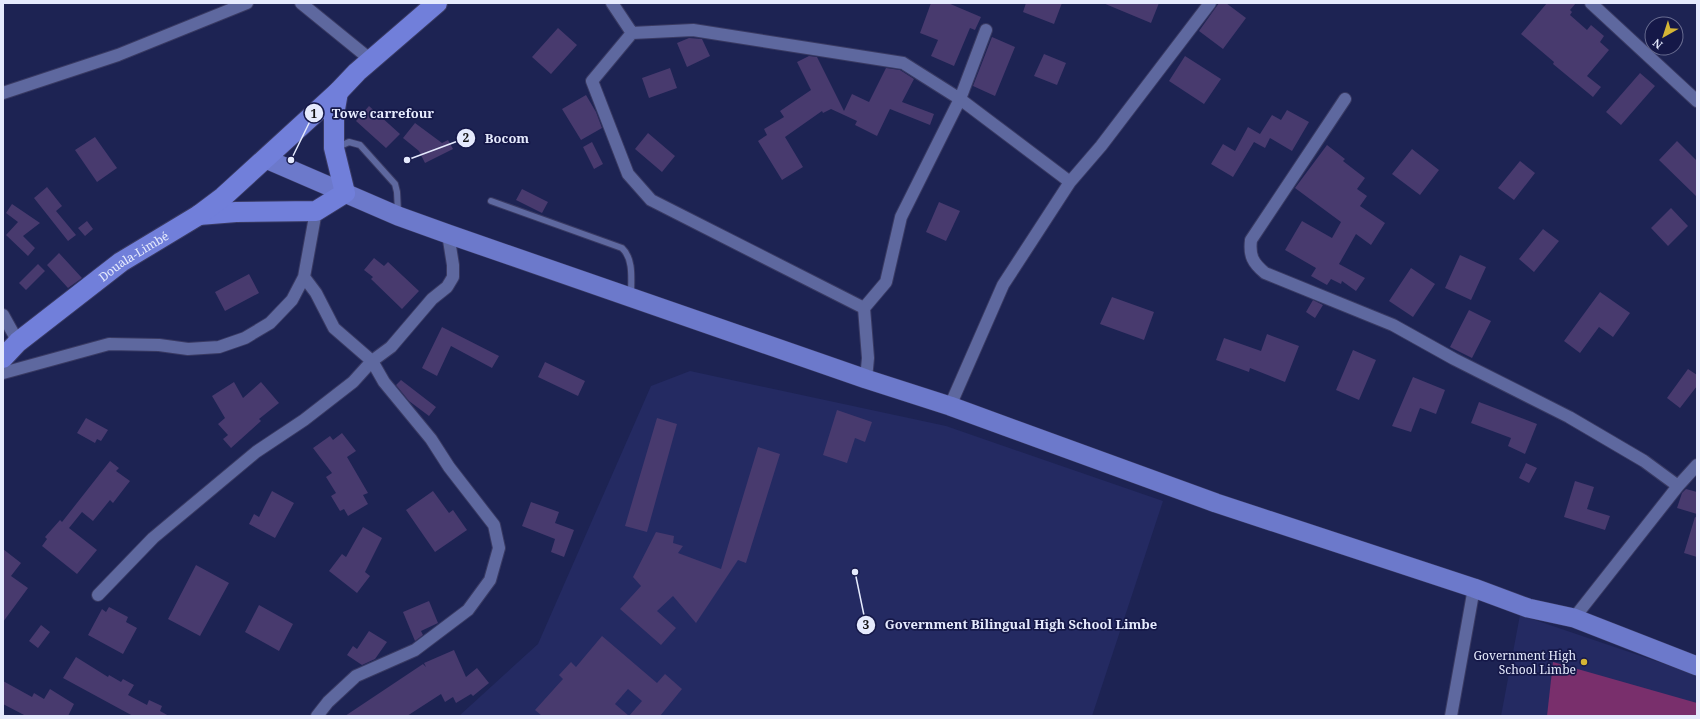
<svg xmlns="http://www.w3.org/2000/svg" width="1700" height="719" font-family="'Noto Serif',serif">
<style>
.built{fill:#242a62}
.green{fill:#792f6c}
.building{fill:#483a6e}
.lines{fill:none;stroke-linecap:round;stroke-linejoin:round}
.service-casing{stroke:#393a63;stroke-width:8}
.minor-casing{stroke:#393a63;stroke-width:14}
.primary-casing{stroke:#393a63;stroke-width:20}
.trunk-casing{stroke:#393a63;stroke-width:22}
.service{stroke:#5e689f;stroke-width:6}
.minor{stroke:#5e689f;stroke-width:12}
.primary{stroke:#6c79cb;stroke-width:19}
.trunk{stroke:#717fda;stroke-width:20}
.poi-dot{fill:#d5b535;stroke:#151848;stroke-width:1.5}
.labels{text-anchor:middle;dominant-baseline:central;stroke-width:3.5;stroke-linejoin:round;paint-order:stroke}
.street-label{font-size:12px;fill:#e5eafd;stroke:#151848}
.poi-label{font-size:12px;fill:#e5eafd;stroke:#151848;text-anchor:end}
.leader{fill:none;stroke:#e5eafd;stroke-width:1.5}
.callout-dot{fill:#e5eafd;stroke:#151848;stroke-width:1.5}
.mark-label{font-size:12px;text-anchor:middle;font-weight:bold;fill:#111}
.callout-label{font-size:13px;text-anchor:middle;font-weight:bold;fill:#e5eafd;stroke:#151848;stroke-width:3.5;stroke-linejoin:round;paint-order:stroke}
</style>
<rect width="100%" height="100%" fill="#1d2353"/>
<path class="built" d="M 690,371 L 946,426 L 1163,501 L 1092,716 L 459,716 L 538,644 L 651,386 Z
M 1520,615 L 1697,675 L 1697,716 L 1501,716 Z"/>
<path class="green" d="M 1553,662 L 1697,703 L 1697,716 L 1547,716 Z"/>
<path class="building" d="M 931,3 L 948,3 L 981,17 L 975,30 L 970,28 L 954,66 L 931,56 L 938,40 L 920,33 Z
M 1026,3 L 1062,3 L 1054,24 L 1023,12 Z
M 1103,3 L 1159,3 L 1151,23 Z
M 1219,3 L 1226,3 L 1246,18 L 1223,49 L 1199,31 Z
M 1547,3 L 1576,3 L 1570,10 L 1572,12 L 1570,15 L 1587,30 L 1591,25 L 1604,36 L 1600,42 L 1609,50 L 1587,76 L 1601,87 L 1593,97 L 1553,64 L 1554,62 L 1521,34 Z
M 558,28 L 577,45 L 551,74 L 532,57 Z
M 992,37 L 1015,47 L 995,96 L 973,86 Z
M 689,38 L 702,39 L 710,56 L 687,67 L 677,43 Z
M 1044,54 L 1066,63 L 1057,85 L 1034,76 Z
M 809,56 L 817,57 L 844,111 L 852,94 L 869,102 L 886,68 L 900,70 L 914,79 L 902,102 L 934,114 L 930,125 L 890,109 L 877,136 L 855,125 L 857,121 L 831,109 L 823,113 L 822,111 L 785,137 L 803,167 L 782,180 L 758,141 L 767,135 L 764,129 L 784,117 L 780,111 L 811,90 L 797,62 Z
M 1185,56 L 1221,79 L 1204,104 L 1169,81 Z
M 670,68 L 677,88 L 649,98 L 642,78 Z
M 1640,73 L 1655,86 L 1621,125 L 1606,112 Z
M 586,95 L 596,112 L 602,128 L 581,140 L 562,109 Z
M 369,106 L 400,134 L 386,148 L 356,121 Z
M 1287,110 L 1309,122 L 1292,151 L 1270,138 L 1265,148 L 1254,142 L 1233,177 L 1211,164 L 1223,144 L 1235,151 L 1248,127 L 1260,134 L 1272,115 L 1281,120 Z
M 415,123 L 442,143 L 448,140 L 453,149 L 425,163 L 419,151 L 403,138 Z
M 648,133 L 675,156 L 662,172 L 635,149 Z
M 95,137 L 117,168 L 97,182 L 75,150 Z
M 1677,141 L 1697,161 L 1697,197 L 1659,160 Z
M 592,142 L 603,164 L 594,169 L 583,147 Z
M 1327,145 L 1345,159 L 1343,161 L 1365,178 L 1357,189 L 1367,196 L 1360,206 L 1385,223 L 1371,245 L 1356,234 L 1339,264 L 1365,278 L 1356,291 L 1342,281 L 1341,284 L 1331,279 L 1327,285 L 1311,276 L 1316,268 L 1285,250 L 1302,221 L 1332,238 L 1341,222 L 1295,188 Z
M 1412,149 L 1439,170 L 1420,195 L 1392,174 Z
M 1520,161 L 1535,173 L 1514,200 L 1498,188 Z
M 47,187 L 62,206 L 56,211 L 76,235 L 68,241 L 34,198 Z
M 522,189 L 548,202 L 542,213 L 516,200 Z
M 939,202 L 960,211 L 946,241 L 926,232 Z
M 12,204 L 40,223 L 23,236 L 35,248 L 28,256 L 6,235 L 18,222 L 6,213 Z
M 1671,208 L 1688,226 L 1668,246 L 1651,228 Z
M 87,221 L 93,229 L 85,236 L 78,228 Z
M 1543,229 L 1559,241 L 1534,272 L 1519,259 Z
M 59,253 L 82,278 L 68,288 L 47,265 Z
M 1460,255 L 1486,267 L 1471,300 L 1445,288 Z
M 374,258 L 384,266 L 388,262 L 419,291 L 402,309 L 371,279 L 373,277 L 364,270 Z
M 38,264 L 45,271 L 26,290 L 19,283 Z
M 1411,268 L 1435,284 L 1413,317 L 1389,301 Z
M 249,274 L 259,293 L 225,311 L 215,292 Z
M 1600,292 L 1630,313 L 1613,337 L 1599,327 L 1580,353 L 1564,341 Z
M 1112,297 L 1154,312 L 1144,340 L 1100,324 Z
M 1313,300 L 1323,305 L 1315,318 L 1306,312 Z
M 1469,310 L 1491,321 L 1472,358 L 1450,347 Z
M 442,327 L 499,356 L 492,368 L 451,346 L 437,376 L 422,368 Z
M 1267,334 L 1299,346 L 1285,382 L 1250,368 L 1249,372 L 1216,360 L 1224,338 L 1261,351 Z
M 1353,350 L 1376,360 L 1359,400 L 1336,390 Z
M 545,362 L 585,381 L 578,396 L 538,377 Z
M 1688,369 L 1697,375 L 1697,386 L 1680,408 L 1667,398 Z
M 1413,377 L 1445,390 L 1436,414 L 1420,408 L 1411,432 L 1392,426 Z
M 401,380 L 436,407 L 429,416 L 409,401 L 396,385 Z
M 234,382 L 243,398 L 261,382 L 279,403 L 259,419 L 261,421 L 231,448 L 223,439 L 228,435 L 218,424 L 225,418 L 212,396 Z
M 1479,402 L 1537,424 L 1525,454 L 1508,446 L 1511,438 L 1471,423 Z
M 837,410 L 872,422 L 865,442 L 855,438 L 847,463 L 823,455 Z
M 86,418 L 108,430 L 101,441 L 97,439 L 95,443 L 77,433 Z
M 657,418 L 677,424 L 647,532 L 625,526 Z
M 342,433 L 356,451 L 347,457 L 368,493 L 363,495 L 368,504 L 348,516 L 344,509 L 340,511 L 331,496 L 336,493 L 326,477 L 332,473 L 313,448 L 330,436 L 333,440 Z
M 758,447 L 780,454 L 746,563 L 738,560 L 696,623 L 673,596 L 657,611 L 676,628 L 661,645 L 620,609 L 641,586 L 633,577 L 656,532 L 674,536 L 673,543 L 683,546 L 678,553 L 721,569 Z
M 110,461 L 119,468 L 116,471 L 130,481 L 113,503 L 110,500 L 93,521 L 82,512 L 69,528 L 97,550 L 77,574 L 42,546 L 47,539 L 45,537 L 60,520 L 62,522 Z
M 1526,463 L 1537,468 L 1529,483 L 1519,478 Z
M 1575,481 L 1594,487 L 1587,509 L 1610,516 L 1605,530 L 1564,517 Z
M 1686,489 L 1697,492 L 1697,514 L 1677,508 L 1682,493 Z
M 272,491 L 294,503 L 275,538 L 249,524 L 254,514 L 259,517 Z
M 433,491 L 449,513 L 453,510 L 467,530 L 435,552 L 406,510 Z
M 531,502 L 559,512 L 555,523 L 574,530 L 564,557 L 551,552 L 555,539 L 522,526 Z
M 1695,517 L 1697,518 L 1697,557 L 1684,553 Z
M 363,527 L 382,538 L 365,572 L 370,576 L 357,593 L 329,571 L 342,554 L 346,557 Z
M 3,549 L 21,563 L 11,576 L 28,588 L 3,622 Z
M 196,565 L 229,583 L 200,636 L 168,619 Z
M 429,601 L 438,623 L 421,631 L 423,635 L 415,641 L 403,612 Z
M 259,605 L 293,624 L 279,651 L 245,632 Z
M 109,607 L 128,617 L 126,622 L 137,628 L 123,654 L 88,635 L 102,609 L 106,612 Z
M 41,625 L 50,632 L 38,648 L 29,641 Z
M 369,631 L 387,642 L 375,659 L 362,665 L 347,655 L 353,646 L 357,649 Z
M 602,636 L 657,683 L 665,674 L 682,689 L 660,716 L 629,716 L 642,701 L 628,689 L 615,704 L 629,716 L 542,716 L 535,710 L 563,679 L 559,675 L 571,662 L 576,667 Z
M 454,650 L 466,677 L 477,668 L 489,683 L 473,696 L 471,694 L 456,703 L 453,697 L 445,702 L 441,694 L 407,716 L 345,716 L 423,664 L 426,667 L 424,663 Z
M 76,657 L 108,677 L 109,675 L 121,682 L 123,679 L 134,685 L 128,695 L 147,705 L 149,700 L 162,706 L 160,711 L 169,716 L 133,716 L 63,678 Z
M 3,681 L 32,697 L 34,693 L 44,699 L 50,689 L 74,704 L 68,716 L 26,716 L 3,704 Z"/>
<g class="lines">
<g class="service-casing">
<path id="service" d="M 338,147 L 349,142 L 360,145 L 395,184 L 397,192 L 398,212
M 491,201 L 622,248 C 634,259 631,280 631,295"/>
</g>
<g class="minor-casing">
<path id="minor" d="M 301,3 L 371,60
M 612,3 L 632,33 L 592,81 L 628,174 L 651,200 L 864,308 L 868,358 L 866,379
M 1591,3 L 1697,101
M 986,30 L 960,99 L 1070,182
M 632,33 L 693,30 L 903,63 L 960,99 L 901,217 L 886,282 L 864,308
M 3,93 L 118,55 L 247,3
M 1345,99 L 1251,240 C 1249,256 1253,263 1265,273 L 1393,325 L 1454,359 L 1569,417 L 1644,461 L 1678,486
M 304,277 L 316,293 L 334,328 L 372,361 L 384,382 L 431,439 L 449,467 L 494,525 L 499,548 L 490,580 L 468,610 L 415,650 L 356,676 L 328,702 L 317,716
M 3,315 L 18,342
M 3,373 L 109,344 L 159,345 L 188,349 L 219,347 L 245,338 L 270,323 L 292,300 L 304,277 L 316,211
M 950,406 L 1003,285 L 1070,182 L 1101,146 L 1210,3
M 98,595 L 153,538 L 256,452 L 304,420 L 353,382 L 372,361 L 391,347 L 432,299 L 447,287 L 453,277 L 453,265 L 448,234
M 1574,618 L 1678,486 L 1697,465
M 1451,716 L 1474,588"/>
</g>
<g class="primary-casing">
<path id="primary" d="M 266,159 L 398,216 L 448,234 L 866,379 L 950,406 L 1216,503 L 1474,588 L 1528,608 L 1574,618 L 1697,666"/>
</g>
<g class="trunk-casing">
<g id="trunk">
<path d="M 199,215 L 236,212 L 316,211 L 345,193 L 334,148 L 334,115 L 338,92"/>
<path id="s1" d="M 3,358 L 18,342 L 121,262 L 199,215 L 223,197 L 338,92 L 357,72 L 437,3"/>
</g>
</g>
<use href="#service" class="service"/>
<use href="#minor" class="minor"/>
<use href="#primary" class="primary"/>
<use href="#trunk" class="trunk"/>
</g>
<circle class="poi-dot" cx="1584" cy="662" r="4"/>
<g class="labels">
<g class="street-label">
<text stroke="none"><textPath href="#s1" startOffset="166">Douala-Limbé</textPath></text>
</g>
<g class="poi-label">
<text x="1576" y="655">Government High<tspan x="1576" dy="14">School Limbe</tspan></text>
</g>
</g>
<path class="leader" d="M291 160L314 113M407 160L466 138M855 572L866 625"/>
<g class="callout-dot">
<circle cx="291" cy="160" r="4"/>
<circle cx="407" cy="160" r="4"/>
<circle cx="855" cy="572" r="4"/>
<circle cx="314" cy="113" r="10"/>
<circle cx="466" cy="138" r="10"/>
<circle cx="866" cy="625" r="10"/>
</g>
<g class="mark-label">
<text x="314" y="118">1</text>
<text x="466" y="142">2</text>
<text x="866" y="629">3</text>
</g>
<g class="callout-label">
<text x="383" y="118">Towe carrefour</text>
<text x="507" y="143">Bocom</text>
<text x="1021" y="629">Government Bilingual High School Limbe</text>
</g>
<rect width="1700" height="719" fill="none" stroke="#e5eafd" stroke-width="8"/>
<g transform="translate(1664 36) rotate(219)"><circle r="19" fill="#151848" stroke="#686c90"/>
<path d="M0-3L7 15L0 10L-7 15Z" fill="#d5b535"/>
<text y="-6" font-size="11" font-weight="bold" text-anchor="middle" fill="#e5eafd">N</text>
</g>
</svg>
